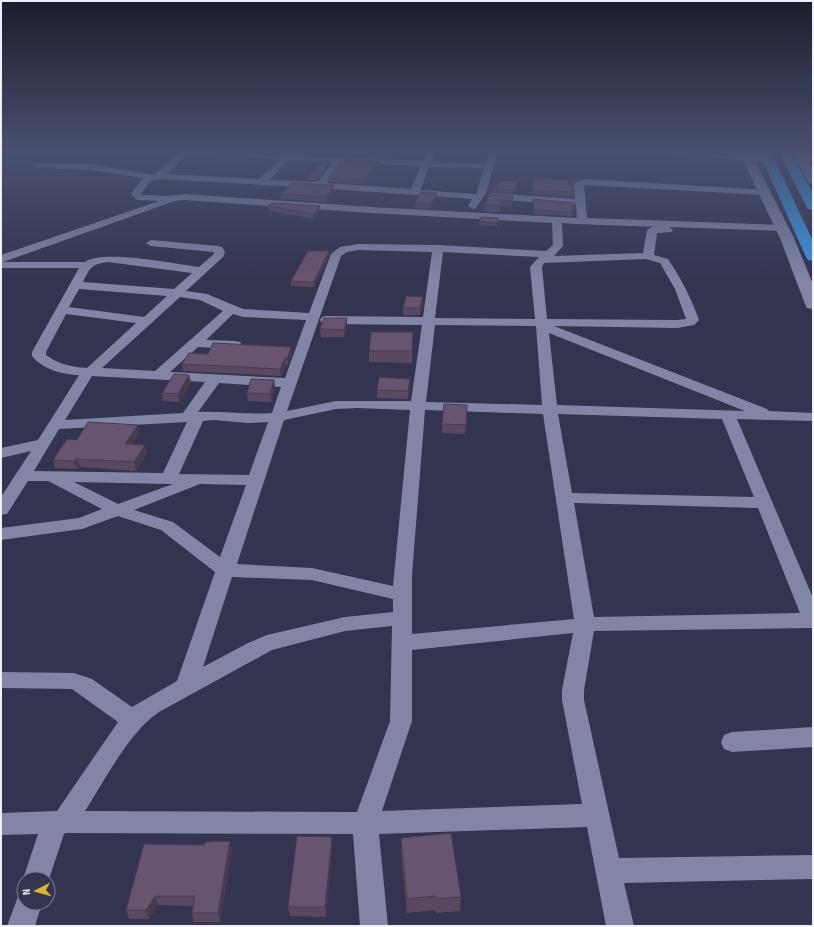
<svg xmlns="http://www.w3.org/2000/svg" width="814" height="927" font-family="'Sofia Sans Condensed',sans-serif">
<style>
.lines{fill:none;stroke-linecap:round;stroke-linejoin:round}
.street{fill:#8285a6;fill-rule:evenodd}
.secondary{fill:#8285a6;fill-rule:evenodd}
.highway{fill:#3b97e2;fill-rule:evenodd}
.wall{fill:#594860}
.shaded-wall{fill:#483b4e}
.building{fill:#675470;stroke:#483b4e}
</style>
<rect width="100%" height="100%" fill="#323450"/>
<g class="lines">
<path class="street" d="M 182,150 L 423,161 L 428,150 L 436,150 L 431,162 L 485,164 L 490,150 L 498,150 L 486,193 L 476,208 L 473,209 L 468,206 L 472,199 L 318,188 L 159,179 L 150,181 L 141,194 L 142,195 C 157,195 170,197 184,194 L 371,207 L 577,218 L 576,205 L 492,199 L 487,196 L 492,193 L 575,199 L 574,184 L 576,182 L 585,179 L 768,190 L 770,192 L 768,194 L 765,195 L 584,185 L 587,218 L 782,225 L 787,228 L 782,231 L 669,227 L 673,230 L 672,232 L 657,233 L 654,255 L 668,259 C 681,278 691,298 699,320 L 694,325 L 677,328 L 554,326 L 767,409 L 769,411 L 813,413 L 813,421 L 737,419 L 813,598 L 813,628 L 594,631 L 584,690 L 584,700 L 619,858 L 813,855 L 813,879 L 624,883 L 634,926 L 606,926 L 587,827 L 379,834 L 388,926 L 360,926 L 353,834 L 66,833 L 64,834 L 48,882 L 48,879 L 24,879 L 24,882 L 23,879 L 38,834 L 1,835 L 1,813 L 57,811 L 118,722 L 72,689 L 1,688 L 1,672 L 74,673 L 92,679 L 132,707 L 177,681 L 215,572 L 161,530 L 118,516 L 82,529 L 1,540 L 1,528 L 79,518 L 102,509 L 48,481 L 28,481 L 7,514 L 1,515 L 1,497 L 31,451 L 1,458 L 1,448 L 38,440 L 79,375 C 64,375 42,369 32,356 L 32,352 L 79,268 L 1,268 L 1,255 L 159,201 L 137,200 L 131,194 L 143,178 L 91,170 L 37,168 L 33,165 L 34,163 L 91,164 L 154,175 ZM 187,155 L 280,159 L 259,179 L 167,174 ZM 289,160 L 333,162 L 318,182 L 269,180 ZM 341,162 L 421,166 L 411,189 L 327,183 ZM 429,167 L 484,169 L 476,194 L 420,190 ZM 184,200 L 371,213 L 552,223 L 553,245 L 546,251 L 438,245 L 358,244 L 340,247 L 331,254 L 309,313 L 243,309 L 207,294 L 186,291 L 223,257 L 225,252 L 222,247 L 218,246 L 151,240 L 146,243 L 151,246 L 214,252 L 214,254 L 199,267 C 176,264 102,249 85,262 L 3,262 L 175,201 ZM 562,223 L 575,224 L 661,227 L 652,227 L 647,230 L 643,253 L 554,256 L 563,246 ZM 358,250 L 432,252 L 423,317 L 326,316 L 322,317 L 320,320 L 322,323 L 326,324 L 422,325 L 411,401 L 336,401 L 287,411 L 341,256 L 347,252 ZM 443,252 L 539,257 L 530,267 L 535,319 L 435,318 ZM 646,259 L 660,263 L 675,289 L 686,319 L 677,320 L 547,319 L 542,267 L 544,263 ZM 108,262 L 192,273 L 174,289 L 83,282 C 90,268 91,264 108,262 ZM 79,289 L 167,296 L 144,317 L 69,307 ZM 180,297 L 200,300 L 223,311 L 155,371 L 102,368 ZM 66,314 L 136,323 L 87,368 C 71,367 58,364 46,355 L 46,352 ZM 233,314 L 243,317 L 306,320 L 285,378 L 170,372 L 198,347 L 235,349 L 240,348 L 242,345 L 240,342 L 235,341 L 206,340 ZM 435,325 L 536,326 L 542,405 L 426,402 ZM 549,333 L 745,411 L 557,405 ZM 92,376 L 205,382 L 183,413 L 65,420 ZM 219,383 L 281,387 L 272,413 C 247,415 223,411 198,412 ZM 357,408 L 410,410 L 393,586 L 312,568 L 237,564 L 284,420 L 336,409 ZM 425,410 L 543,414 L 574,619 L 412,634 L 412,575 ZM 558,414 L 722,419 L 754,497 L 572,493 ZM 214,420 L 248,423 L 268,422 L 249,475 L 179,474 L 203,421 ZM 187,422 L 163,473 L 34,471 L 59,429 ZM 74,482 L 169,484 L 173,484 L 118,504 ZM 200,484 L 246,485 L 220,557 L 173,522 L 134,510 ZM 574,503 L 758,508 L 800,613 L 594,617 ZM 232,577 L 312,580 L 393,599 L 393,612 L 345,617 L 267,635 L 248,643 L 203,667 ZM 392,626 L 390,721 L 357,812 L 85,811 C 105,780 129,732 159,712 L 272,650 L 345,631 ZM 573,633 L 562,690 L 562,700 L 582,804 L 382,811 L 412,721 L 412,650 Z
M 632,150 L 675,150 L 768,156 L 772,159 L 768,162 L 636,152 Z
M 799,151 L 813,156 L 813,162 L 796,156 L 795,154 Z
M 813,727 L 813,747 L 732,752 L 724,749 L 721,742 L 724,735 L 732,732 Z
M 24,892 L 24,903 L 42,903 L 35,926 L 7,926 L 19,894 Z"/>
<path class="secondary" d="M 740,150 L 752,150 L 759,169 L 794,238 L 813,284 L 813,309 L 807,308 L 805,304 L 780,238 L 747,169 Z
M 791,150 L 803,150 L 813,169 L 813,184 L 809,183 L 807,180 Z"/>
<path class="highway" d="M 758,150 L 770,150 L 813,241 L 813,261 L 808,260 L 806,257 Z
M 778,150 L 790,150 L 813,194 L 813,210 L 808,209 L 806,206 Z"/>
</g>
<path class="wall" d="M 332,150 L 408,150 L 406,154 L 392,153 L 389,158 L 331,155 L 331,151 Z
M 330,163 L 317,180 L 308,180 L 308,177 Z
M 379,165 L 366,180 L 362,184 L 330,182 L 329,178 Z
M 533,178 L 568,185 L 574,192 L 573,197 L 533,195 Z
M 518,181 L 515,193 L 493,192 L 493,189 Z
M 334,191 L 326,202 L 281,199 L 280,194 Z
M 437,193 L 436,198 L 430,209 L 415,208 L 415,203 Z
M 513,196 L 513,202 L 511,207 L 501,206 L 500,212 L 484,212 L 485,205 Z
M 533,199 L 575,206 L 575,210 L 573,210 L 572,216 L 534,214 L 533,203 Z
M 268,206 L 320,211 L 315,219 L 269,211 Z
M 479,222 L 498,222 L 497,226 L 479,225 Z
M 329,251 L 329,256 L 314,287 L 291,286 L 291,281 Z
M 423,297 L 423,304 L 420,315 L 403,315 L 403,308 Z
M 347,318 L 347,326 L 344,337 L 321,337 L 320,329 Z
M 413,332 L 412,363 L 369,362 L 369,351 Z
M 291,347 L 292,353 L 288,365 L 286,365 L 281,376 L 183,371 L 182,364 L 208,354 Z
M 189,375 L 191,383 L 179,402 L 163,401 L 162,393 Z
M 274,380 L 275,388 L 271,402 L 248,401 L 247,393 Z
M 410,387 L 408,399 L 377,398 L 377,390 Z
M 467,405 L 465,434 L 442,433 L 442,424 Z
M 139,433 L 132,444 L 147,453 L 136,471 L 80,467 L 77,469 L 55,468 L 53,460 L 77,440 Z
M 401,838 L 461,897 L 460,911 L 436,913 L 435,910 L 407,913 L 401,852 Z
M 230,841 L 232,851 L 220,922 L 194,922 L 192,913 L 193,906 L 158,905 L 149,919 L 129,919 L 126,910 L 204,845 Z
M 332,846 L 326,917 L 290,916 L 288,907 Z"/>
<path class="shaded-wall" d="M 391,150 L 392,150 L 392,153 L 389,158 L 389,154 Z
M 330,161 L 330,163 L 317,180 L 317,178 Z
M 378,162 L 379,165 L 366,180 L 362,184 L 361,180 Z
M 334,185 L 334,191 L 326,202 L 326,197 Z
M 437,193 L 436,198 L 430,209 L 430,204 Z
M 513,196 L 513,202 L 511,207 L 512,201 Z
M 320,206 L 320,211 L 315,219 L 314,214 Z
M 329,251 L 329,256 L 314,287 L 314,282 Z
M 423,297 L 423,304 L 420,315 L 420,308 Z
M 347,318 L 347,326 L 344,337 L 344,330 Z
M 291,347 L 292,353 L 288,365 L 287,359 Z
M 285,358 L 286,365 L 281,376 L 280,369 Z
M 189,375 L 191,383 L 179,402 L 178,394 Z
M 410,379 L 410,387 L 408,399 L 408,391 Z
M 274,380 L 275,388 L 271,402 L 270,394 Z
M 138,425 L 139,433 L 127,452 L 125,444 Z
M 145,445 L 147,453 L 136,471 L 134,462 Z
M 77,459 L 80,467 L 77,469 L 74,461 Z
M 332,837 L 332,846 L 326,917 L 325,907 Z
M 230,841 L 232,851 L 220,922 L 218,913 Z
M 155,896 L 158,905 L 149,919 L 146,910 Z"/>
<path class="building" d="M 332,150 L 391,150 L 389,154 L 331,151 Z
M 324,160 L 330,161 L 317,178 L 308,177 Z
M 342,160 L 378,162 L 366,177 L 361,180 L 329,178 Z
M 533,178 L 569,180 L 568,185 L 573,185 L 574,192 L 533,190 Z
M 501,181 L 518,181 L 515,190 L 493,189 Z
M 292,183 L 334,185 L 326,197 L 280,194 Z
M 421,192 L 437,193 L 430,204 L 415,203 Z
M 489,194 L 513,196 L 512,201 L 501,200 L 500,206 L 485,205 Z
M 533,199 L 575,203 L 575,206 L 573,206 L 572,212 L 534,210 Z
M 272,203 L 320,206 L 314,214 L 268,206 Z
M 481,217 L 498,218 L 497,223 L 479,222 Z
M 308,251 L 329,251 L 314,282 L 291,281 Z
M 406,296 L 423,297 L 420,308 L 403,308 Z
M 324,318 L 347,318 L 344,330 L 320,329 Z
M 371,332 L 413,332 L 412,351 L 369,351 Z
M 213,343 L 291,347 L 287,359 L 285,358 L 280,369 L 182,364 L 189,353 L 208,354 Z
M 174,374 L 189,375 L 178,394 L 162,393 Z
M 379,377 L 410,379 L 408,391 L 377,390 Z
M 251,379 L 274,380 L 270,394 L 247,393 Z
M 444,404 L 467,405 L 466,425 L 442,424 Z
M 88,422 L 138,425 L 125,444 L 145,445 L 134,462 L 77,459 L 74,461 L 53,460 L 67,439 L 77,440 Z
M 451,833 L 461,897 L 436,899 L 436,896 L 407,899 L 401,838 Z
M 297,836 L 332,837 L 325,907 L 288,907 Z
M 230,841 L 218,913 L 192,913 L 195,896 L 155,896 L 146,910 L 126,910 L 144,844 L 204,845 L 205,842 Z"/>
<linearGradient id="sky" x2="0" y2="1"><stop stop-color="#1c1d2c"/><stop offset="0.54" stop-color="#49506f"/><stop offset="1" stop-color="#49506f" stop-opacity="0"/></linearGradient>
<rect width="814" height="280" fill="url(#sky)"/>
<rect width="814" height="927" fill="none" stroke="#eff0ff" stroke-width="4"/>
<g transform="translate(36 891) rotate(264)"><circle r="19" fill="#323450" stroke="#7e7f96"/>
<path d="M0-3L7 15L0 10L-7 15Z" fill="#d7b434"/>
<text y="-6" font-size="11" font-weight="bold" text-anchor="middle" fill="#eff0ff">N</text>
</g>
</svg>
